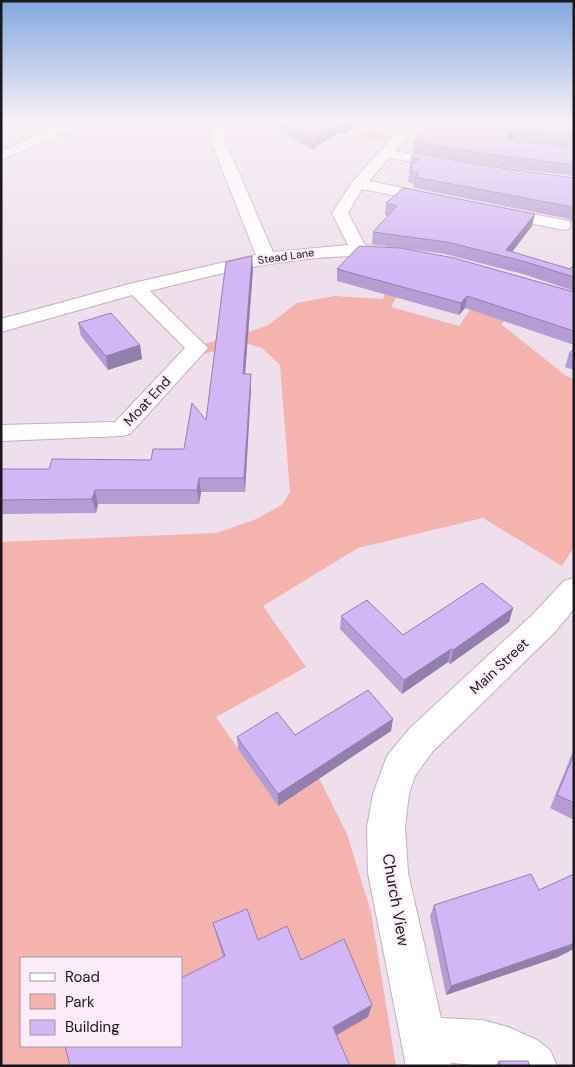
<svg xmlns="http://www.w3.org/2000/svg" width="575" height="1067" font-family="'DM Sans',sans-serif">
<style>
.green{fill:#f4b3ac;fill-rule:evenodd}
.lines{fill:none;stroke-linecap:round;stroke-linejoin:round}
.minor-casing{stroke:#c0b1bd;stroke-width:2}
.minor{fill:#fff;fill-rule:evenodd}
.wall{fill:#b59dd4}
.shaded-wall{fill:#937fac}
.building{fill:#d2b6f6;stroke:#937fac}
.labels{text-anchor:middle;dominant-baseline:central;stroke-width:4;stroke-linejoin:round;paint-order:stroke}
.far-street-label{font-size:11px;fill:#1c171c;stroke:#fcecf9}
.street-label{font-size:14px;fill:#1c171c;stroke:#fcecf9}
.near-street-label{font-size:16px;fill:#1c171c;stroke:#fcecf9}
</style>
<rect width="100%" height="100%" fill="#efdfec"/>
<path class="green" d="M 363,121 L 405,121 L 396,131 L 388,130 Z
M 364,132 L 374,132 L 390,138 C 381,146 370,140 361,136 L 360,134 Z
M 389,280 L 405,282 L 391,307 L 459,326 L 487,285 L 528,300 L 501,324 L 566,376 L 574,379 L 574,547 L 562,566 L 483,518 L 358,548 L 263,606 L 306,667 L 216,717 L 238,749 L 319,778 L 347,834 L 371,912 L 396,1066 L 1,1066 L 1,542 L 216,533 L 254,520 L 282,505 L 290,492 L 280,365 L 262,348 L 244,343 L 186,359 L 196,346 L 252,331 L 268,325 L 297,303 L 334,296 L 383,299 ZM 21,958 L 181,958 L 181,1046 L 21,1046 Z"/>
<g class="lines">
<g class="minor-casing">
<path id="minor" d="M 71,121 L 88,121 L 86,124 L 1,160 L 1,151 Z
M 211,121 L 224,121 L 223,136 L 273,252 L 348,245 L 332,213 L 353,181 L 407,121 L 421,121 L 395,151 L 447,160 L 452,161 L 454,164 L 452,167 L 447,168 L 389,158 L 369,181 L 442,196 L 444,199 L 442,202 L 436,204 L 362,189 L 348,213 L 365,245 L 400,248 L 403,252 L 400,256 L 394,257 C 308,251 232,270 150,291 L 208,348 L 130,434 L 122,436 L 1,441 L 1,425 L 115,422 L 185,348 L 132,295 L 1,332 L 1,319 L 129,284 L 256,255 L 209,136 Z
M 497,207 L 563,220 L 569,221 L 571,225 L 569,229 L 563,230 L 491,215 L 489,212 L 491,209 Z
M 574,578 L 574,609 L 555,632 L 433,751 L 415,776 L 409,794 L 405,827 L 408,873 L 441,1018 L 482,1020 L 508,1027 L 537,1040 L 550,1050 L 557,1066 L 484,1066 L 453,1063 L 451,1063 L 452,1066 L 406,1066 L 368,873 L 367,827 L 373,794 L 387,756 L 409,729 L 533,614 L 564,581 Z"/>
</g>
<use href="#minor" class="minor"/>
</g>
<path class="wall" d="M 265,121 L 363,121 L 344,134 L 338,133 L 312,149 L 265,124 Z
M 574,121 L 574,147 L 514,140 L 511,141 L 574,148 L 574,176 L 478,164 L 412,152 L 414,142 Z
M 411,157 L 480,165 L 574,178 L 574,222 L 572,222 L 569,219 L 414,188 L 414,184 L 408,182 Z
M 386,203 L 532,226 L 512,252 L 570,269 L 574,265 L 574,291 L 523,274 L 445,254 L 372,244 L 373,232 L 388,216 L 385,215 Z
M 253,269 L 245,374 L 251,388 L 245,492 L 201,492 L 199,504 L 98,504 L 96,513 L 1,514 L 1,469 L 49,469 L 151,460 L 184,449 L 206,420 Z
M 337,269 L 574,292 L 574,345 L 465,308 L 459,315 L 337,281 Z
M 78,323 L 140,345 L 142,359 L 108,370 L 81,336 Z
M 574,348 L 574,370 L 565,367 L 569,354 Z
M 513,608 L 509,622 L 450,664 L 448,662 L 402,694 L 340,629 L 341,616 L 403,635 Z
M 391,731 L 278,806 L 238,749 L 237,737 Z
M 574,749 L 574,820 L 550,808 Z
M 434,905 L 558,957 L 446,995 L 430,916 Z
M 213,923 L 258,940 L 301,960 L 372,1005 L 368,1017 L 337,1035 L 223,957 L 217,938 Z
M 499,1061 L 530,1066 L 495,1066 Z"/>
<path class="shaded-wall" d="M 349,121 L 363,121 L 344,134 L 344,124 Z
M 338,123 L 338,133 L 312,149 L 313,139 Z
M 516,130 L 514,140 L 509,141 L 507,135 L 511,131 Z
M 535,214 L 532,226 L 508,257 L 506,250 Z
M 252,256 L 253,269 L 244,388 L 243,374 Z
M 467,296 L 465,308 L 459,315 L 461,303 Z
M 140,345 L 142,359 L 108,370 L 106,356 Z
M 251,374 L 251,388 L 245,492 L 244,478 Z
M 199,478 L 201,492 L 199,504 L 197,490 Z
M 95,490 L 98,504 L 96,513 L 92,499 Z
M 513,608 L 509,622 L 450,664 L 453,650 Z
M 451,649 L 448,662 L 402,694 L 404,680 Z
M 393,719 L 391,731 L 278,806 L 278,794 Z
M 574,943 L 574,949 L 558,957 L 446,995 L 451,986 Z
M 372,1005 L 368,1017 L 331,1038 L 333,1027 Z"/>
<path class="building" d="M 277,121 L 349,121 L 344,124 L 338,123 L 313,139 Z
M 432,121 L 574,121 L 574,136 L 516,130 L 511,131 L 507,135 L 509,140 L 574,148 L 574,165 L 480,153 L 414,142 Z
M 415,153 L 480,165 L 574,178 L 574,209 L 572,207 L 415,177 L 419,173 L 409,171 L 413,168 L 410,167 L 419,159 L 411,157 Z
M 403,188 L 535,214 L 506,250 L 570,269 L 574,265 L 574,277 L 526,262 L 447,242 L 373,232 L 397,206 L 386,203 Z
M 359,246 L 400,248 L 454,258 L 574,292 L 574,331 L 467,296 L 461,303 L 337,269 Z
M 252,256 L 243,374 L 251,374 L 244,478 L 199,478 L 197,490 L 95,490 L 92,499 L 1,500 L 1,469 L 49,469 L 52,459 L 151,460 L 153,449 L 184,449 L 192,403 L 206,420 L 226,262 Z
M 111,313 L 140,345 L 106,356 L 78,323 Z
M 574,348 L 574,356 L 569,354 Z
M 482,583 L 513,608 L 453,650 L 451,649 L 404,680 L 341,616 L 367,600 L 403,635 Z
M 368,690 L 393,719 L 278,794 L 237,737 L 277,712 L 295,735 Z
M 574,754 L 574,803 L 557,795 Z
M 531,874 L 539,890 L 574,874 L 574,943 L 567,946 L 451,986 L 434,905 Z
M 247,909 L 258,940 L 287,926 L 301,960 L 344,939 L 372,1005 L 333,1027 L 350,1066 L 70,1066 L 65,1046 L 181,1046 L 181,978 L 225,956 L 213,923 Z
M 499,1061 L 528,1061 L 530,1066 L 501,1066 Z"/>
<linearGradient id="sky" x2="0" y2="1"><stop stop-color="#83a8e0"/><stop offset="0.45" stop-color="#f8f1f6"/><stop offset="1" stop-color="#f8f1f6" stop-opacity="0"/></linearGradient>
<rect width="575" height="270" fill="url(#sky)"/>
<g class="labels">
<g class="far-street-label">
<text transform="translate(286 256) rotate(-8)">Stead Lane</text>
</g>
<g class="street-label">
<text transform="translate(147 401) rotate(-47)">Moat End</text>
<text transform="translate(499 666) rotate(-43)">Main Street</text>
</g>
<g class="near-street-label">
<text transform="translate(396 900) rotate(80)">Church View</text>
</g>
</g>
<rect width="575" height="1067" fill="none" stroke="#1c171c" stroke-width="5"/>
<rect x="20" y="957" width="162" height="90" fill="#fcecf9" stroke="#a297a1"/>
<rect x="30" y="973" width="25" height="8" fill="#ffffff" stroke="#a297a1"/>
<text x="65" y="982" font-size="15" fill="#1c171c">Road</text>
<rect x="30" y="994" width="25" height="15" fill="#f4b3ac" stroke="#a297a1"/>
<text x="65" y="1007" font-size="15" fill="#1c171c">Park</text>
<rect x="30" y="1020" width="25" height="15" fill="#d2b6f6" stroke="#a297a1"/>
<text x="65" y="1032" font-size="15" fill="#1c171c">Building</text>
</svg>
